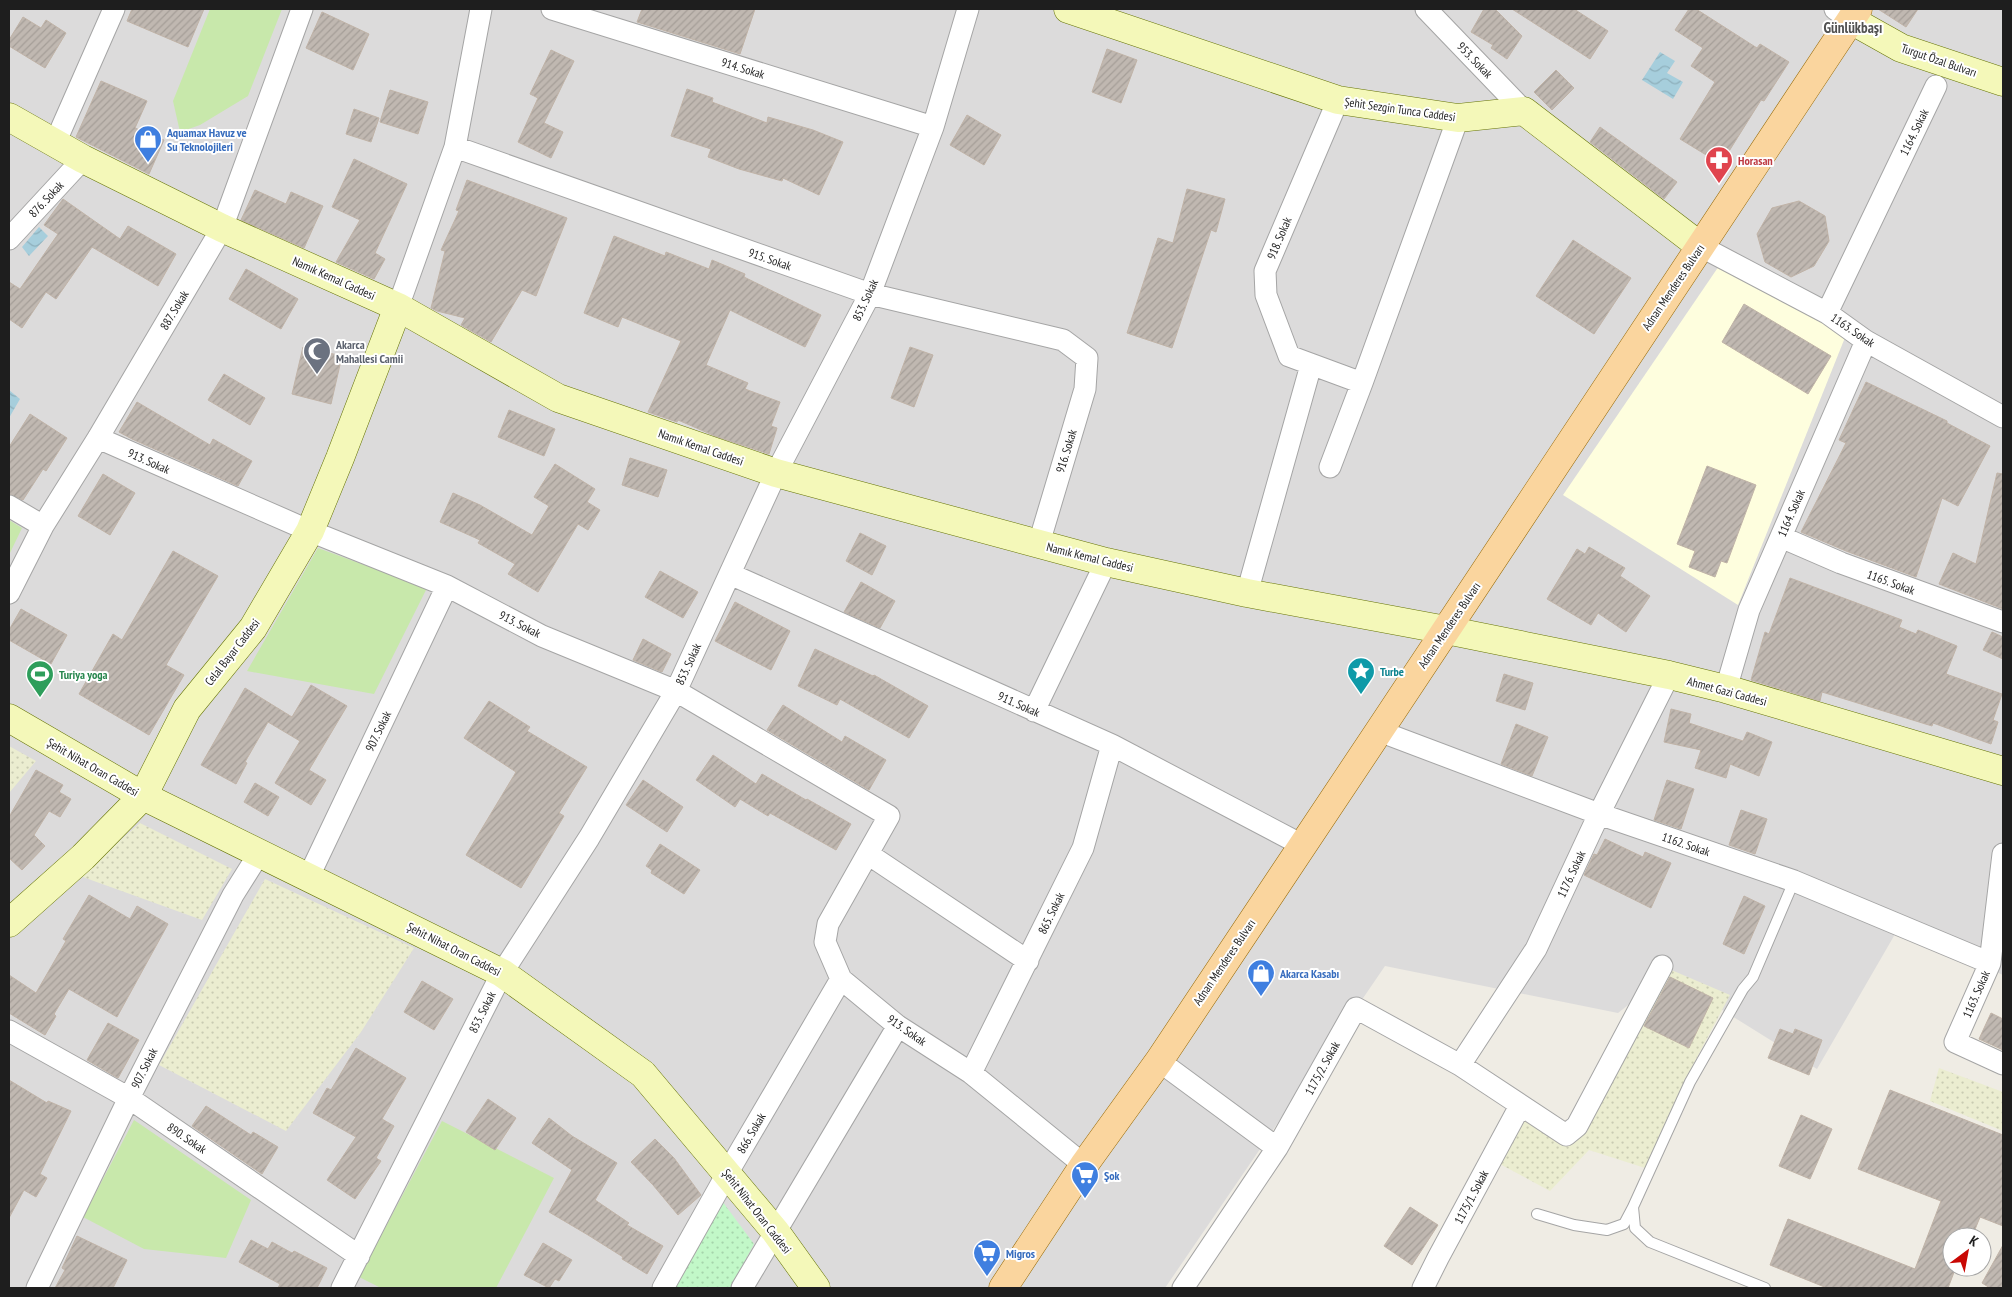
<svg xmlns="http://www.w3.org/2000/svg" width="2012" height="1297" font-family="'PT Sans Narrow',sans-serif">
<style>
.residential{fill:#dcdbdb}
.education{fill:#fefede}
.farmland{fill:url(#farmland-dots)}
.grass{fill:#c8e8ab}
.park{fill:url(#park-dots)}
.water{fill:url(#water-waves)}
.building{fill:url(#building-hatch);stroke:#c0b3a7}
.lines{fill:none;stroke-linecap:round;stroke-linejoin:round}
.lane-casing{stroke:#a5a5a5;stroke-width:12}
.street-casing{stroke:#a5a5a5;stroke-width:23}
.secondary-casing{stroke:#667407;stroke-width:29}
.primary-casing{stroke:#966803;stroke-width:29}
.lane{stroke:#fff;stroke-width:10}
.street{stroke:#fff;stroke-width:21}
.secondary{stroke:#f4f8b9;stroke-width:28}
.primary{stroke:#fad59e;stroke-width:28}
.labels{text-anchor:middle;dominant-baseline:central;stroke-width:4;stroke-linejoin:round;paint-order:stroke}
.street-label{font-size:12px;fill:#1e1e1e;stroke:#fff}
.shop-label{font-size:12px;font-weight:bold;fill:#366cbe;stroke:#fff;text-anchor:start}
.health-label{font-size:12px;font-weight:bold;fill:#be3a42;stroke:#fff;text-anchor:start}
.worship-label{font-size:12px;font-weight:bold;fill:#5b616d;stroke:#fff;text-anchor:start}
.culture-label{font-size:12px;font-weight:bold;fill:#0d838f;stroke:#fff;text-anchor:start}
.leisure-label{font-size:12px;font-weight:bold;fill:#27864d;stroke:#fff;text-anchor:start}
.quarter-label{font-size:15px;font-weight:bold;fill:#515151;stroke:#fff}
</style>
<defs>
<pattern id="farmland-dots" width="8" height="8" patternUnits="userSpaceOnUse" patternTransform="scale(1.25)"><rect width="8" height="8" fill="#ebedd0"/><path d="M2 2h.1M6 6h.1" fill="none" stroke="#c9cbb2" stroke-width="1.8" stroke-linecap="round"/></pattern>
<pattern id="park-dots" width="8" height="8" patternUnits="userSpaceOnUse" patternTransform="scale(1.25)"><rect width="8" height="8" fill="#c2f8c8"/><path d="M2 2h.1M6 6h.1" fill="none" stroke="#a6d4ab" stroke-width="1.8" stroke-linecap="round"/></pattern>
<pattern id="water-waves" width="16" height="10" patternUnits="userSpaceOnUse" patternTransform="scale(1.25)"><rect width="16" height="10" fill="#a6cedc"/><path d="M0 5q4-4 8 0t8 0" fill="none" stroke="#8eb0bc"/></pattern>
<pattern id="building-hatch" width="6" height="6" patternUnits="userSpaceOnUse" patternTransform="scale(1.25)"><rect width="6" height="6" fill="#c0b8b1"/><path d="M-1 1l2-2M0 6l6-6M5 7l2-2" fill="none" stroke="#a59e98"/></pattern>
</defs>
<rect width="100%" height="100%" fill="#efece4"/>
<path class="residential" d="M 9,9 L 2003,9 L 2003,975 L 1898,929 L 1817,1069 L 1666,975 L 1618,1013 L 1385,966 L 1165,1288 L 9,1288 Z"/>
<path class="education" d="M 1721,263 L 1846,335 L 1738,605 L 1563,495 Z"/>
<path class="farmland" d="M 9,746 L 36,761 L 9,793 Z
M 140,823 L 232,869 L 202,920 L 80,876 Z
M 265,879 L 414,948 L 361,1032 L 286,1131 L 159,1065 Z
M 1662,966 L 1730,995 L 1694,1063 L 1645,1168 L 1589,1150 L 1550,1191 L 1498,1163 L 1523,1119 L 1566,1135 Z
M 1939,1068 L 2003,1092 L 2003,1131 L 1930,1101 Z"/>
<path class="grass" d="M 210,9 L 282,9 L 248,96 L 200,125 L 180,132 L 173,101 Z
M 9,520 L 22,528 L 9,555 Z
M 318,548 L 427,588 L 374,694 L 247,671 Z
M 134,1120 L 251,1200 L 226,1258 L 144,1249 L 83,1217 Z
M 442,1121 L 554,1178 L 496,1288 L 381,1288 L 359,1277 Z"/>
<path class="park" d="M 722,1201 L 754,1244 L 730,1288 L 672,1288 Z"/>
<path class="water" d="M 1660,52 L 1675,61 L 1667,73 L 1683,82 L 1673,99 L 1642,80 Z
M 39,227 L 48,236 L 29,256 L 22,247 Z
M 9,390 L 20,399 L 9,418 Z"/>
<path class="building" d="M 132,9 L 204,9 L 188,47 L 127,21 Z
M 642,9 L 755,9 L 740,54 L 637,22 Z
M 1484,9 L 1495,9 L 1522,36 L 1507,59 L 1491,48 L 1493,45 L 1471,32 Z
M 1512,9 L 1574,9 L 1608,31 L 1590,59 Z
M 1689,9 L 1696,9 L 1757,48 L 1760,44 L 1789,62 L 1764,101 L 1761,100 L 1721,164 L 1680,139 L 1715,82 L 1691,66 L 1703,48 L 1675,30 Z
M 1878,9 L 1918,9 L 1906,27 Z
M 322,12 L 369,34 L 353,70 L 306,48 Z
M 23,17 L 41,28 L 46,20 L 66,33 L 45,68 L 9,46 L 9,40 Z
M 1107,49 L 1137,60 L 1121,103 L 1092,92 Z
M 551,50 L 574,61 L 544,123 L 563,132 L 551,158 L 518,142 L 538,98 L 530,94 Z
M 1556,70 L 1574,88 L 1552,110 L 1534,92 Z
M 101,81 L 147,101 L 135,128 L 164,140 L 149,174 L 76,137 Z
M 687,89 L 713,98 L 712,102 L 767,123 L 768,117 L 813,130 L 843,142 L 819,195 L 783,178 L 782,181 L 739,169 L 708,157 L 711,149 L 671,136 Z
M 390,90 L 428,102 L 418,134 L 380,122 Z
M 354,109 L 379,118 L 371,142 L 346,134 Z
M 967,115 L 1001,135 L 984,165 L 950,145 Z
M 1600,127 L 1677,182 L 1664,199 L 1590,142 Z
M 354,159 L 407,184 L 375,253 L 385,259 L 374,279 L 336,262 L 360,220 L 332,207 Z
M 467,180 L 567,218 L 536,296 L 522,290 L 491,342 L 461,325 L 465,318 L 437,311 L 431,308 L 445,251 L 441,250 L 459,211 L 456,210 Z
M 1187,189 L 1225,199 L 1216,232 L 1211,230 L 1172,348 L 1127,333 L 1158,238 L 1173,243 Z
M 255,190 L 286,204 L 291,192 L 323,206 L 304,248 L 241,220 Z
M 63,199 L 120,239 L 128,226 L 176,254 L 158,286 L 92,247 L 56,299 L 46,292 L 22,328 L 9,319 L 9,282 L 20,289 L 58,234 L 44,225 Z
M 1799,201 L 1825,216 L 1829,241 L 1814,266 L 1791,277 L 1765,262 L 1757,234 L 1772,208 Z
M 614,236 L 665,256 L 666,252 L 709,269 L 712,260 L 745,274 L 744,277 L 821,315 L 805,347 L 730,310 L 706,365 L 748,383 L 745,389 L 780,402 L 771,426 L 777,428 L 769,454 L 715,436 L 678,420 L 677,422 L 648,412 L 681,341 L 622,317 L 618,327 L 584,313 Z
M 1573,240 L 1631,278 L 1594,334 L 1536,296 Z
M 246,269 L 298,299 L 281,329 L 229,299 Z
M 1744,304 L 1831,356 L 1808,394 L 1722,342 Z
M 303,347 L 342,356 L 331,404 L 292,394 Z
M 910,347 L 933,355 L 914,407 L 891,398 Z
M 224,374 L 265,398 L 250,425 L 208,400 Z
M 1866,382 L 1947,421 L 1947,423 L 1990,446 L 1958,506 L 1942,498 L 1916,577 L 1846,551 L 1801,532 L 1846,443 L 1839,440 Z
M 137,402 L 210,445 L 213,439 L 252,461 L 238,486 L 132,439 L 119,432 Z
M 509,410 L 555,429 L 544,456 L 498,437 Z
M 30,414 L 67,438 L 46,471 L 43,469 L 23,500 L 9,494 L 9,447 Z
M 630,458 L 667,470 L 658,497 L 622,485 Z
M 555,464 L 595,489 L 587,502 L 600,510 L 588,530 L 578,524 L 538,592 L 508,574 L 515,564 L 478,543 L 480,540 L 440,522 L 453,493 L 480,505 L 532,535 L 549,506 L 534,497 Z
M 1707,466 L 1756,485 L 1727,563 L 1721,561 L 1715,577 L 1689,567 L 1695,551 L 1677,544 Z
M 1997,473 L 2003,474 L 2003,609 L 1939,584 L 1953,553 L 1976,564 Z
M 103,474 L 135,493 L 110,535 L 78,516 Z
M 860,533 L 886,546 L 872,575 L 846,561 Z
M 1589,547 L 1625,568 L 1620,576 L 1650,596 L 1626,632 L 1598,613 L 1591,625 L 1547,599 L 1577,549 L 1585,554 Z
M 173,551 L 218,576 L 166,665 L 184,675 L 149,735 L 79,694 L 113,634 L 122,640 Z
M 660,571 L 698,592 L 683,618 L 645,597 Z
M 1790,578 L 1902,620 L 1899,627 L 1916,634 L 1918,630 L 1957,646 L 1946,674 L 2002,694 L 1993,720 L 1998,722 L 1991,744 L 1933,723 L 1932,726 L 1822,692 L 1820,701 L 1751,680 L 1765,632 L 1769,634 Z
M 861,582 L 895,601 L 880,628 L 844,612 Z
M 735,602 L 790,631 L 771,670 L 715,641 Z
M 21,609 L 67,635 L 51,664 L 9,640 L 9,630 Z
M 1992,632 L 2003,637 L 2003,659 L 1983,650 Z
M 643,639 L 671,654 L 662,672 L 633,660 Z
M 815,649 L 873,676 L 874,675 L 928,706 L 909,738 L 840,699 L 837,705 L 798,686 Z
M 1504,674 L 1533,683 L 1525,710 L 1496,701 Z
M 311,685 L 347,706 L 309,770 L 326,780 L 311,805 L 275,783 L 300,741 L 268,722 L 245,762 L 247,763 L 236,784 L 201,765 L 245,688 L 292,717 Z
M 489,701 L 530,727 L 527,731 L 587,767 L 559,813 L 564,816 L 521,888 L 466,855 L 516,772 L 464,738 Z
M 783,705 L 842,742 L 845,736 L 886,760 L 869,790 L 767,730 Z
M 1671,709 L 1691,714 L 1689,723 L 1743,741 L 1747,732 L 1772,742 L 1759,776 L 1730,764 L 1726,778 L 1695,768 L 1701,750 L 1664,742 Z
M 1516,724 L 1548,737 L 1532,776 L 1501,764 Z
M 713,755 L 756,784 L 762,774 L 806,800 L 807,799 L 851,824 L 836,850 L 770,813 L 768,816 L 740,799 L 735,807 L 696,780 Z
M 36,770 L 63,785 L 59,792 L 71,799 L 60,817 L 49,811 L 34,835 L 45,846 L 22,870 L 9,858 L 9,817 Z
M 643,780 L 683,807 L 667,832 L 626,805 Z
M 1667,780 L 1694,789 L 1681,829 L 1654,820 Z
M 255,783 L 279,797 L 268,816 L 244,802 Z
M 1741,810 L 1767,819 L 1755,854 L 1729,845 Z
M 1605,839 L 1643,857 L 1645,852 L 1671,863 L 1651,908 L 1584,875 L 1594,854 L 1597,855 Z
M 660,844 L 700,870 L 684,894 L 651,873 L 652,870 L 646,866 Z
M 89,895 L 130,919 L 137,906 L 168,924 L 117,1017 L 69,989 L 54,1014 L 56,1016 L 45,1035 L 9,1013 L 9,975 L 36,993 L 66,941 L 63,939 Z
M 1744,896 L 1765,906 L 1744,954 L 1723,944 Z
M 1670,977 L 1713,998 L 1689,1048 L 1644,1026 Z
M 422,981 L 453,999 L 434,1030 L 404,1012 Z
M 1991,1013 L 2003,1019 L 2003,1050 L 1979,1039 Z
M 108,1023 L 139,1040 L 118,1078 L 87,1060 Z
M 1780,1029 L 1793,1034 L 1795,1029 L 1822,1040 L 1809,1075 L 1768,1058 Z
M 356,1048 L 406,1078 L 382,1119 L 394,1126 L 376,1158 L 381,1161 L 355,1199 L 327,1180 L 356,1137 L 313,1113 L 327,1088 L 331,1090 Z
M 9,1080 L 47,1103 L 48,1101 L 71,1111 L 40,1174 L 47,1178 L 36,1197 L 24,1190 L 9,1218 Z
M 1890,1090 L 2003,1135 L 2003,1226 L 1980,1217 L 1972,1237 L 1952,1237 L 1952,1267 L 1956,1267 L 1948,1288 L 1827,1288 L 1770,1265 L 1788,1219 L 1915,1269 L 1941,1201 L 1858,1169 Z
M 488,1099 L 516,1118 L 495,1150 L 466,1132 Z
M 206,1106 L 251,1135 L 253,1132 L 278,1147 L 262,1174 L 192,1126 Z
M 1801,1115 L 1832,1129 L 1810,1179 L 1779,1166 Z
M 549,1118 L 572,1136 L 617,1163 L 595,1200 L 629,1223 L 627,1225 L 663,1246 L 647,1274 L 622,1259 L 623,1257 L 588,1235 L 549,1212 L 572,1170 L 532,1143 Z
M 655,1139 L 674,1158 L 701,1195 L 678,1215 L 653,1185 L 631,1162 Z
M 1410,1207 L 1438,1225 L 1412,1265 L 1384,1246 Z
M 77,1236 L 127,1260 L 113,1288 L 55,1288 L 65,1270 L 62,1268 Z
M 251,1240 L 268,1249 L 272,1242 L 292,1253 L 294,1251 L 327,1268 L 317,1288 L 278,1288 L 280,1284 L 239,1262 Z
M 543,1243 L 572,1260 L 559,1281 L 555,1279 L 549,1288 L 524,1275 Z
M 2003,1245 L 2003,1288 L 1990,1288 L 1982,1283 Z"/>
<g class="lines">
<g class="lane-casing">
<path id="lane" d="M 1537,1214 L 1574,1225 L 1607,1230 L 1624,1224 L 1633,1207
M 1765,1288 L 1650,1242 L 1635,1228 L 1633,1207 L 1690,1082 L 1743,989 L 1753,977 L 1794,881"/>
</g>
<g class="street-casing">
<path id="street" d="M 552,9 L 933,127
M 1426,9 L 1524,111
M 1835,9 L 1851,20
M 1338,100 L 1265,271 L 1266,295 L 1289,356 L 1362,383
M 55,143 L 114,9
M 455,147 L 870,294 L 1063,340 L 1087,358 L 1085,389 L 1039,543
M 9,239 L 83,159
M 1700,246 L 1827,313 L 1866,341 L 2003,417
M 398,307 L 455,147 L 481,9
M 1827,313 L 1936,86
M 98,438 L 310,531 L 447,586 L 542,636 L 676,691 L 889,816 L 828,924 L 825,942 L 841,979 L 898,1026 L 971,1073 L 1084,1165
M 1330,467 L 1362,383 L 1458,118
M 9,506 L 43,526
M 1781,537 L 1841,563 L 2003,622
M 730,574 L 1112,745 L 1302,845
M 9,593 L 43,526 L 98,438 L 222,228 L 302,9
M 1247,593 L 1311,365
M 1726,689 L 1749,610 L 1866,341
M 1034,711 L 1106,562
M 1379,731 L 1599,814 L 1794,881 L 1990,963
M 868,854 L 1028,961
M 2003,854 L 1990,963 L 1955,1042 L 2003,1064
M 309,876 L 447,586
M 9,1031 L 129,1098 L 359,1256
M 1159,1061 L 1277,1148
M 1460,1065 L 1536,949 L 1599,814 L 1669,675
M 971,1073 L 1083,848 L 1112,745
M 37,1288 L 129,1098 L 233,895 L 260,852
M 342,1288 L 502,973 L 589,838 L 676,691 L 776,473 L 870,294 L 933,127 L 968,9
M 663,1288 L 728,1172 L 841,979
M 742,1288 L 898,1026
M 1183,1288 L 1277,1148 L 1356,1008 L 1460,1065 L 1566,1135 L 1577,1126 L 1662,966
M 1423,1288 L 1438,1258 L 1520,1106"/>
</g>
<g class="secondary-casing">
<path id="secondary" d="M 1068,9 L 1338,100 L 1458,118 L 1524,111 L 1700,246
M 1851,20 L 1901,48 L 2003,82
M 9,117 L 83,159 L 222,228 L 398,307 L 558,398 L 776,473 L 1106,562 L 1247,593 L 1446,630 L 1669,675 L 1726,689 L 2003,771
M 9,718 L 143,796 L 502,973 L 643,1074 L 775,1231 L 816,1288
M 9,923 L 83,857 L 143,796 L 187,709 L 253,628 L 310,531 L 340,458 L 398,307"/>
</g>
<g class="primary-casing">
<path id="primary" d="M 1003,1288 L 1084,1165 L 1159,1061 L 1379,731 L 1858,9"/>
</g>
<use href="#lane" class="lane"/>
<use href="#street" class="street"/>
<use href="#secondary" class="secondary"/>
<use href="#primary" class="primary"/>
</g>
<defs>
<g id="shop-pin" transform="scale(1.4375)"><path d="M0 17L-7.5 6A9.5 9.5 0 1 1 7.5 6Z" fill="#3f7fe0" stroke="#fff"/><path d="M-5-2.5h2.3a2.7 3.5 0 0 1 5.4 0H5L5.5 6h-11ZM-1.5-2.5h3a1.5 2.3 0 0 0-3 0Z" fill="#fff"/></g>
<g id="pharmacy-pin" transform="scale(1.4375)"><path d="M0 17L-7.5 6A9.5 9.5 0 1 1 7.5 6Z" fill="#e0444e" stroke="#fff"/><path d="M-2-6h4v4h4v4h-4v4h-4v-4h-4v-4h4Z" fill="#fff"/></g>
<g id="mosque-pin" transform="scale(1.4375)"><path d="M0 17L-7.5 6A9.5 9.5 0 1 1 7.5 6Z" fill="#6b7280" stroke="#fff"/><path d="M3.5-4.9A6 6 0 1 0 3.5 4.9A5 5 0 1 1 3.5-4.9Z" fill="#fff"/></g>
<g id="sight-pin" transform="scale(1.4375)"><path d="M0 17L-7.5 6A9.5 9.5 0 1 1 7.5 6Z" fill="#0f9aa8" stroke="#fff"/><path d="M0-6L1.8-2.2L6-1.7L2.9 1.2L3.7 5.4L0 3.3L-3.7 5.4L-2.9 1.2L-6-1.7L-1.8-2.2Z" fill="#fff"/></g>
<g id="stadium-pin" transform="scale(1.4375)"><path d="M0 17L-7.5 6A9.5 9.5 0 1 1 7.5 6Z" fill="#2e9e5b" stroke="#fff"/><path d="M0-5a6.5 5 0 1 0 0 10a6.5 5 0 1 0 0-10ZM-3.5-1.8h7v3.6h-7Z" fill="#fff"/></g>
<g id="supermarket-pin" transform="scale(1.4375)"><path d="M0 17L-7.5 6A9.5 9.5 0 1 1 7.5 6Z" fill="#3f7fe0" stroke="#fff"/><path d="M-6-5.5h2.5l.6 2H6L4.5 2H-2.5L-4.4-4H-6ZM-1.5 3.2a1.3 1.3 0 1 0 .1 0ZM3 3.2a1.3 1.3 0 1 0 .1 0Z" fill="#fff"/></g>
</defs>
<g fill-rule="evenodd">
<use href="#shop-pin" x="148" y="139"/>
<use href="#pharmacy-pin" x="1719" y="160"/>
<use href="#mosque-pin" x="317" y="351"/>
<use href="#sight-pin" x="1361" y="671"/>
<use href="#stadium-pin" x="40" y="674"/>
<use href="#shop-pin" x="1261" y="973"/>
<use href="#supermarket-pin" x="1085" y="1175"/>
<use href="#supermarket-pin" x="987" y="1253"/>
</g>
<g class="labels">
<g class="street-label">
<text transform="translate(1475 60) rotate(46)">953. Sokak</text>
<text transform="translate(1939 60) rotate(19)">Turgut Özal Bulvarı</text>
<text transform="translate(743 68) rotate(17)">914. Sokak</text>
<text transform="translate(1400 109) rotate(8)">Şehit Sezgin Tunca Caddesi</text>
<text transform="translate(1914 132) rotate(-64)">1164. Sokak</text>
<text transform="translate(46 199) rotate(-47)">876. Sokak</text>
<text transform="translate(1279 238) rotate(-67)">918. Sokak</text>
<text transform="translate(770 259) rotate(19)">915. Sokak</text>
<text transform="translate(334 278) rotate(24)">Namık Kemal Caddesi</text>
<text transform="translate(1673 287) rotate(-56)">Adnan Menderes Bulvarı</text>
<text transform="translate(865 300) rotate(-65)">853. Sokak</text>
<text transform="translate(174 310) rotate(-59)">887. Sokak</text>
<text transform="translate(1853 330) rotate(34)">1163. Sokak</text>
<text transform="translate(701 447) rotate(19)">Namık Kemal Caddesi</text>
<text transform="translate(1066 451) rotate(-73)">916. Sokak</text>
<text transform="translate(149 461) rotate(24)">913. Sokak</text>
<text transform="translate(1791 513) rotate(-66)">1164. Sokak</text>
<text transform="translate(1090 557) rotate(14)">Namık Kemal Caddesi</text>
<text transform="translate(1891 582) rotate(20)">1165. Sokak</text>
<text transform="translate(520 624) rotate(27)">913. Sokak</text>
<text transform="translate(1449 625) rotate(-56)">Adnan Menderes Bulvarı</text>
<text transform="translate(232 652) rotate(-52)">Celal Bayar Caddesi</text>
<text transform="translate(688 664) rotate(-65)">853. Sokak</text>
<text transform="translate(1727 691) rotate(15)">Ahmet Gazi Caddesi</text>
<text transform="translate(1019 704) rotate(24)">911. Sokak</text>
<text transform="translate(378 731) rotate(-64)">907. Sokak</text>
<text transform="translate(93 767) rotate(30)">Şehit Nihat Oran Caddesi</text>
<text transform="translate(1686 844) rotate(19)">1162. Sokak</text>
<text transform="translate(1571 874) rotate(-65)">1176. Sokak</text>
<text transform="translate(1051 913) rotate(-64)">865. Sokak</text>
<text transform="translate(454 949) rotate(27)">Şehit Nihat Oran Caddesi</text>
<text transform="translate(1224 962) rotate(-56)">Adnan Menderes Bulvarı</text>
<text transform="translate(1976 994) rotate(-66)">1163. Sokak</text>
<text transform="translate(482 1012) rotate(-63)">853. Sokak</text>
<text transform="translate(907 1030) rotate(35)">913. Sokak</text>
<text transform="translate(144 1068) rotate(-63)">907. Sokak</text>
<text transform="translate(1322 1068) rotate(-61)">1175/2. Sokak</text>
<text transform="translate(751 1133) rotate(-60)">866. Sokak</text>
<text transform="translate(187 1138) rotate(34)">890. Sokak</text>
<text transform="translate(1471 1197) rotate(-62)">1175/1. Sokak</text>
<text transform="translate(757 1211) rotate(52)">Şehit Nihat Oran Caddesi</text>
</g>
<g class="shop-label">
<text x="167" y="132">Aquamax Havuz ve<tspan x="167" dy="14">Su Teknolojileri</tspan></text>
<text x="1280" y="973">Akarca Kasabı</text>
<text x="1104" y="1175">Şok</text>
<text x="1006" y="1253">Migros</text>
</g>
<g class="health-label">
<text x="1738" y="160">Horasan</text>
</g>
<g class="worship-label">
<text x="336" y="344">Akarca<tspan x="336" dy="14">Mahallesi Camii</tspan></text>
</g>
<g class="culture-label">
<text x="1380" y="671">Turbe</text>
</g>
<g class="leisure-label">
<text x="59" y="674">Turiya yoga</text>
</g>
<g class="quarter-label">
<text x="1853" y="27">Günlükbaşı</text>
</g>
</g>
<rect width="2012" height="1297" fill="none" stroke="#1e1e1e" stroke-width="20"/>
<g transform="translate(1967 1252) rotate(32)"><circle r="24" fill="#ffffff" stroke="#a5a5a5"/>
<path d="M0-4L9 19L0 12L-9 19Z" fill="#c90804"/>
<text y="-8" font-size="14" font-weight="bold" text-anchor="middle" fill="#1e1e1e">K</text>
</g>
</svg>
